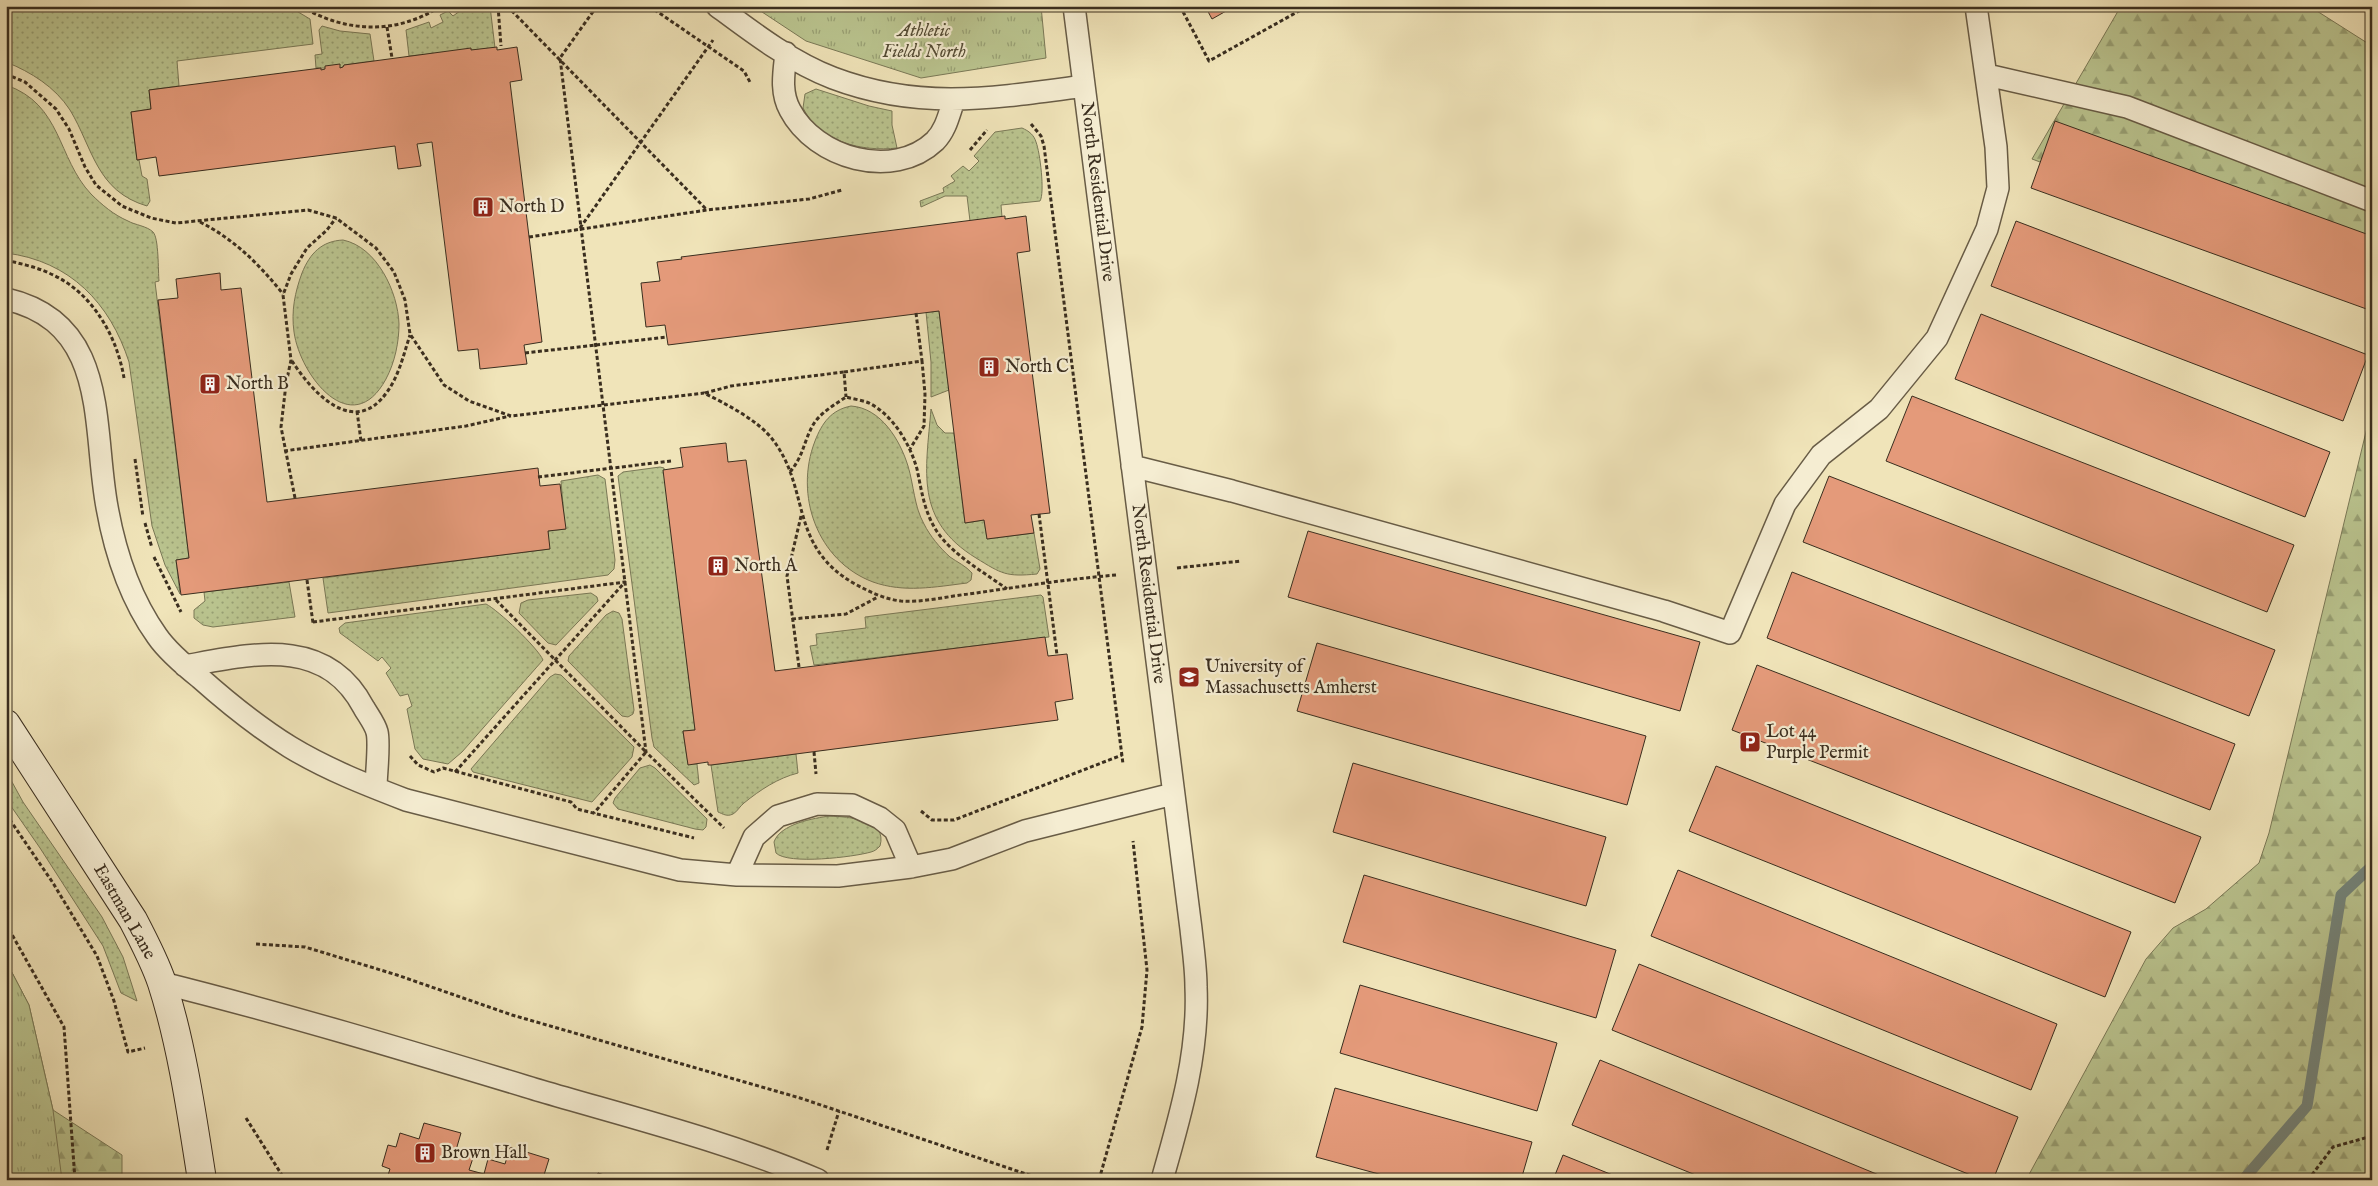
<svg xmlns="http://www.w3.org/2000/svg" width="2378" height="1186" font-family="'IM FELL English',serif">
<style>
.grass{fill:url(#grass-dots);stroke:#7a7957}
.forest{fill:url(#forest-firs);stroke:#7a7957}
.park{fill:url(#park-tufts);stroke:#7a7957}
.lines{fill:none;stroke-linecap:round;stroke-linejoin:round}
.stream{stroke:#74847a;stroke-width:11}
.building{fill:#e49a7a;stroke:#3a2e1f}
.lane-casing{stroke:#685c46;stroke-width:24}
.secondary-casing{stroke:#3a2e1f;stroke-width:30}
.path{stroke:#3a2e1f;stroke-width:3;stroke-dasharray:4 2.5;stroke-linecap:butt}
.lane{stroke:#f5edd2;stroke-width:21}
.secondary{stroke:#f5edd2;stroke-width:28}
.labels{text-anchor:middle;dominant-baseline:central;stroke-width:4.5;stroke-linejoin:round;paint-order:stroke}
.park-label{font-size:18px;font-style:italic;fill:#544c35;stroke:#f5edd2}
.street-label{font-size:18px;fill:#3a2e1f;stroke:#f5edd2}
.poi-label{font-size:18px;fill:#3a2e1f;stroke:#f5edd2;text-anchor:start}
</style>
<defs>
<pattern id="grass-dots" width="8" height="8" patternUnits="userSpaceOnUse" patternTransform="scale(1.25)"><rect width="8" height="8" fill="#bac48f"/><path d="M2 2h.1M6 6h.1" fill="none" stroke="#98a074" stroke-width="1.8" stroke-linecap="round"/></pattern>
<pattern id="forest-firs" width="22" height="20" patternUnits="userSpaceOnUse" patternTransform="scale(1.25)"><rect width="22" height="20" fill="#bac48f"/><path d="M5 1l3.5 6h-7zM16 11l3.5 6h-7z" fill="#98a074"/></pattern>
<pattern id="park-tufts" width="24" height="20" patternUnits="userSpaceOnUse" patternTransform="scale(1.25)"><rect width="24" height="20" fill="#bac48f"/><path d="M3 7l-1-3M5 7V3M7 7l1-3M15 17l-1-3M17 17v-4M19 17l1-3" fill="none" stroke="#98a074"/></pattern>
</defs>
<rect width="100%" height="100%" fill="#f0e4b9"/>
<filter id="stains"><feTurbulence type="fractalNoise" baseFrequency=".004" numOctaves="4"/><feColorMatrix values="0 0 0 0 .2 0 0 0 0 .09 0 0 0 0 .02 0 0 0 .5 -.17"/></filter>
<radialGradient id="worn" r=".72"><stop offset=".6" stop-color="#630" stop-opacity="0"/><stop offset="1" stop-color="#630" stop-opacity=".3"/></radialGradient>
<path class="grass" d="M 6,6 L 288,6 L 310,19 L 313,44 L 177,61 L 179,86 L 149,90 L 151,109 L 131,112 L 137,160 L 139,160 L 142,176 L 147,179 L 150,201 L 147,206 C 96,191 93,148 70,110 C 55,87 31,72 6,62 Z
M 467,6 L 490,6 L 495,48 L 409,56 L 406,30 L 429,22 L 431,28 L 443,22 L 440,15 L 448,11 L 453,16 Z
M 322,26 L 340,31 L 370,34 L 374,61 L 344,65 L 343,67 L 340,68 L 316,68 L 315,55 L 322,54 L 319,30 Z
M 6,85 C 62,104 57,158 91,194 C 102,205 114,215 128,221 C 135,225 147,226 153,232 C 159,238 158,271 159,281 L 155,282 L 189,558 L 176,560 L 180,594 L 165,565 L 152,526 L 129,362 C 110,303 70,261 6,253 Z
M 816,89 L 869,106 L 892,111 L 892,125 L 897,148 C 862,152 820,142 803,108 L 805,94 Z
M 1022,128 C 1029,131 1034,135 1036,142 C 1040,152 1045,193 1040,201 L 1001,205 L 1002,217 L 970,221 L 967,196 L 945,196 L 921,207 L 920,201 L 944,192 L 943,188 L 955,181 L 951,176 L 963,166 L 969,171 L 979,161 L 974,156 L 995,132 Z
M 343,240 C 377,247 398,292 399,324 C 399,342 395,362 386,379 C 352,442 300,376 294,332 C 291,311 295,292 302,273 C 310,253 322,241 343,240 Z
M 939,311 L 949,390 L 931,397 L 931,362 L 926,312 Z
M 851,406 C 881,408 900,440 908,466 C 914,486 914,506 924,524 C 930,536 940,548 950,557 C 957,562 966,566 972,573 L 971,580 L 967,583 C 935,587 904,593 873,582 C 817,561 794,495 815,441 C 822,423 831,410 851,406 Z
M 931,409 L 937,425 L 945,433 L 954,433 L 965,523 L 984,520 L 987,539 L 1034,533 L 1040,569 L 1037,574 C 1006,577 1002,574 976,558 C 914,520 926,471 931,409 Z
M 660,467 L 664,468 L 695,730 L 683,731 L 688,764 L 697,764 L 699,783 L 694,785 L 654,747 L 652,738 L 618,476 L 623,472 Z
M 598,475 L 605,479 L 615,560 L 614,569 L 608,575 L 328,613 L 323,578 L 549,549 L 548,531 L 565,529 L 561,481 Z
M 289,582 L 295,617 L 213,627 L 203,625 L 194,618 L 194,610 L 205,601 L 204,592 Z
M 591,593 L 597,597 L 598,601 L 556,645 L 548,643 L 519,613 L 521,603 L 528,600 Z
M 1041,595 L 1043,597 L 1049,637 L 814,665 L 810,646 L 817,645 L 816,634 L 866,628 L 865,617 Z
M 486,604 C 498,610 538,648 543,660 L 462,752 L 448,764 L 423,759 L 415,749 L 407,709 L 412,706 L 408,694 L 400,696 L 386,673 L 391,668 L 382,657 L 378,661 L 340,633 L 339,628 L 345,623 Z
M 613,611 L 619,613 L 622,619 L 634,710 L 633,714 L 628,717 L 622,716 L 568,661 L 569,656 L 606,615 Z
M 555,674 L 561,675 L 634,747 L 632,757 L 592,802 L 473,772 L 471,769 L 550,677 Z
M 796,754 L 798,773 C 778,778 760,790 744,803 C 740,806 737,812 733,814 C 727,817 723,814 718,812 L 711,765 Z
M 650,765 L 655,768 L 707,819 L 706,827 L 703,830 L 695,829 L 618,809 L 613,803 L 615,798 L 640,768 Z
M 6,771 L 23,802 L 102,917 L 123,957 L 137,1001 L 121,993 L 103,946 L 40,848 L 6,799 Z
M 830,816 C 848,817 888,819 880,846 C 877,849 875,851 871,852 C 854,857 788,865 776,853 L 774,842 C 780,824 814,818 830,816 Z"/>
<path class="forest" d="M 2121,6 L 2309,6 L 2372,46 L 2372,285 L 2032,159 Z
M 2372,407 L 2372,1180 L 2026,1180 L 2146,959 L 2173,928 L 2206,909 L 2259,863 L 2269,833 Z
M 6,961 L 29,1005 L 53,1110 L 122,1155 L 122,1180 L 6,1180 Z"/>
<path class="park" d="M 753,6 L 1041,6 L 1046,58 L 921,78 L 806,41 Z
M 6,961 L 29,1005 L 53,1110 L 62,1180 L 6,1180 Z"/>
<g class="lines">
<path class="stream" d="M 2243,1180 L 2307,1106 L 2341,895 L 2372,866"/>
</g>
<path class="building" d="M 1205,6 L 1235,6 L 1212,19 Z
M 497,47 L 497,50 L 517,47 L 522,80 L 510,82 L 542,342 L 524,345 L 527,364 L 480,369 L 478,349 L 458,351 L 432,142 L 417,144 L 421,166 L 398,169 L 395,146 L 159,176 L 156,157 L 137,160 L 131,112 L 151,109 L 149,90 L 321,68 L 321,70 L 325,69 L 325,66 L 340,64 L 340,68 L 343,67 L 344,65 L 471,48 L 471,50 Z
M 2055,121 L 2372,236 L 2372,311 L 2031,188 Z
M 1005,216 L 1005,219 L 1026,216 L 1030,251 L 1017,253 L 1050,513 L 1031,515 L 1034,533 L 987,539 L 984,520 L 965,523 L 939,311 L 668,345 L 665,325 L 646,327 L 641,283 L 660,281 L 657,262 L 682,259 L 681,257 Z
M 2016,221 L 2368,355 L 2343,421 L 1991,286 Z
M 220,273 L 221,290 L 241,288 L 267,502 L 538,468 L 540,486 L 560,484 L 566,529 L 548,531 L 550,549 L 181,595 L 176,560 L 189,558 L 158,300 L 178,298 L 176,279 Z
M 1981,314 L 2330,452 L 2305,517 L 1955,379 Z
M 1912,396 L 2294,545 L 2267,612 L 1886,461 Z
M 726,443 L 728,462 L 746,460 L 775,671 L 1045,637 L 1048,656 L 1067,654 L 1073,699 L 1055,702 L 1058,720 L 711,765 L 708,765 L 708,762 L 688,765 L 683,731 L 695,730 L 663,470 L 683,467 L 680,448 Z
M 1829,476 L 2275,650 L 2249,716 L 1803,542 Z
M 1308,531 L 1700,642 L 1680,711 L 1288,597 Z
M 1792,572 L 2235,744 L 2210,810 L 1767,638 Z
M 1317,643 L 1646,736 L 1627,805 L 1297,711 Z
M 1757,665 L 2201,837 L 2175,903 L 1732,730 Z
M 1353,763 L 1606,837 L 1586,906 L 1333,832 Z
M 1716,766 L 2131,932 L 2105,997 L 1689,831 Z
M 1678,870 L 2057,1024 L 2031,1090 L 1651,936 Z
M 1364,875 L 1616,950 L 1596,1018 L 1343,942 Z
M 1639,964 L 2018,1117 L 1993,1180 L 1983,1180 L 1612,1030 Z
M 1360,985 L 1557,1043 L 1537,1111 L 1340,1053 Z
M 1600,1060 L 1891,1180 L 1708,1180 L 1572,1125 Z
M 1335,1088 L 1532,1142 L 1521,1180 L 1401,1180 L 1316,1157 Z
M 424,1123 L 461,1133 L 456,1150 L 474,1155 L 469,1170 L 484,1174 L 488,1159 L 505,1164 L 510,1147 L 549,1159 L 544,1175 L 560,1180 L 378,1180 L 379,1176 L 387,1178 L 390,1169 L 382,1166 L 388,1145 L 396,1147 L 400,1133 L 419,1139 Z
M 1563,1155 L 1625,1180 L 1553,1180 Z
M 598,1173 L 620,1180 L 596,1180 Z"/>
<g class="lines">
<g class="lane-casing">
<path id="lane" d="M 717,6 C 752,32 791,62 833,78 C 920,111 995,98 1084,86
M 1074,6 L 1191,929 C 1193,948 1196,968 1196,987 C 1199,1053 1180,1117 1162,1180
M 786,53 C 784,72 780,92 790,110 C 815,158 893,181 935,141 C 946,130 949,114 954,100
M 1987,75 L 2127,107 L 2372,201
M 6,299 C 110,323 92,426 107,507 C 115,552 130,598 157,636 C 168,652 185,666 200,678 C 228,703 258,727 290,747 C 326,769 367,785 406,800 L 680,870 L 737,875 L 838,876 L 911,867 L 952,859 L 1025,831 L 1173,794
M 1132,466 L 1232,491 L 1664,611 L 1730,633 L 1785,504 L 1821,455 L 1879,409 L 1937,338 L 1987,229 L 1998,188 L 1996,147 L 1976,6
M 185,666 C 252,654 326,635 364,708 C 368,715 375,724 377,732 C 380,743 376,775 376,788
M 737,875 L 754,837 L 778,816 L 817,804 L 852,805 L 880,818 L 895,830 L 911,867
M 162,983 C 290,1015 415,1053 541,1091 C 633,1118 729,1142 818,1180"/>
</g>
<g class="secondary-casing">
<path id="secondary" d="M 6,724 L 133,920 C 144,941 155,962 162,983 C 182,1045 192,1116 202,1180"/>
</g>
<path class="path" d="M 301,6 C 345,33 397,35 441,6
M 498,6 L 501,46
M 507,6 L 707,210
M 597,6 L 560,58 L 646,752 L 724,828
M 649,6 L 744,71 L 751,84
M 1180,6 L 1209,61 L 1308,6
M 387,27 L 392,58
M 6,74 L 25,82 L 56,109 L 69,129 L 85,167 L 96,185 L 122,206 L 151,218 L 176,223 L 308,210 L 336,218 L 376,248 L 394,272 L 405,300 L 410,334 L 444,385 L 469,401 L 511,416 L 704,393 C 726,404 758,420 773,440 C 811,490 788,546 855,584 C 870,592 884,599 901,601 C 922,603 948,596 969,594 C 1018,587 1067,579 1116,575
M 1031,124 L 1041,136 L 1044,146 L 1123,764
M 970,150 L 987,130
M 200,222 C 234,239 260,265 283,294
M 580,228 L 713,40
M 529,237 L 707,210 L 809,199 L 842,190
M 6,260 C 21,264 37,267 51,274 C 92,292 117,336 124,378
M 916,313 L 922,361
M 525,353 L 667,337
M 292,361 C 312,392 354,439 387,392 C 399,376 404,353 410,335
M 844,372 L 922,361 L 925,394 L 924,426 L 910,449
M 705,393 L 731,386 L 844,372 L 846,397
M 357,411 L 361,441
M 284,451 L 466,426 L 510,416
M 135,459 L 143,517
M 790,472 C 804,455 803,443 813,425 C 820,413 834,405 846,397 C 853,399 862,400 869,403 C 893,415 910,444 917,469 C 922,493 925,517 941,537 C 958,558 985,573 1007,589
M 538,477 L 671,461
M 295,498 L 281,427 L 286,384 L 291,360 L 283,295 L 291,274 L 307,248 L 327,230 L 336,218
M 1039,514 L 1057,655
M 145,523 L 152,548
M 154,557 L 181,612
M 1177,568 L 1241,561
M 307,580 L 313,623
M 496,600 L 646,752 L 594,813
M 792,619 L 846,614 L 878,597
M 313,622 L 625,582 L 455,772
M 799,667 L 787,576 L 801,516
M 814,752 L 816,774
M 410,756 L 418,765 L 434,772 L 443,768 L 571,802 L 577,809 L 694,838
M 921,811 L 932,820 L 954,820 L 1122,755
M 6,814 L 53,883 L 97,956 L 114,1001 L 128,1052 L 145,1048
M 6,924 L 64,1027 L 75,1180
M 256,944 L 305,947 L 397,975 L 512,1015 L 800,1098 L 1044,1180
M 246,1118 L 285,1180
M 827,1150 L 839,1111
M 1099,1180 L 1142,1027 L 1147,970 L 1133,841
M 2308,1180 L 2333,1147 L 2372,1136"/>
<use href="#lane" class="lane"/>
<use href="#secondary" class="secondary"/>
</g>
<defs>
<g id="building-square" transform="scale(1.125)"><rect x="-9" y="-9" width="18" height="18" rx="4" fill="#8f2418" stroke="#f5edd2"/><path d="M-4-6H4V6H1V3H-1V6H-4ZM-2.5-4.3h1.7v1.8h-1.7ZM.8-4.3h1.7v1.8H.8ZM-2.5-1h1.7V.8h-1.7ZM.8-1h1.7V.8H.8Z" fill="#fff"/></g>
<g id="university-square" transform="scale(1.125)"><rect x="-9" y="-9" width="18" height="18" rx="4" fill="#8f2418" stroke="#f5edd2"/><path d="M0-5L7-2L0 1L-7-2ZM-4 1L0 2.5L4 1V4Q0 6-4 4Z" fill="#fff"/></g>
<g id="parking-square" transform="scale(1.125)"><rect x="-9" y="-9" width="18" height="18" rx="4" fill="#8f2418" stroke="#f5edd2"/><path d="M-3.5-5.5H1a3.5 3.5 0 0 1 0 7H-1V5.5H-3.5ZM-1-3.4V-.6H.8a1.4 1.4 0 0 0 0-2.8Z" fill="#fff"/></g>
</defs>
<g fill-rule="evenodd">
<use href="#building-square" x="483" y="207"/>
<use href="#building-square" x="989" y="367"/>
<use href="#building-square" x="210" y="384"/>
<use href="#building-square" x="718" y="566"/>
<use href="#university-square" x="1189" y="677"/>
<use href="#parking-square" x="1750" y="742"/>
<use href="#building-square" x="425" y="1153"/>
</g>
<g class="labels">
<g class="park-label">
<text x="924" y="31">Athletic<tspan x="924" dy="21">Fields North</tspan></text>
</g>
<g class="street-label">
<text transform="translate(1097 192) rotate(83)">North Residential Drive</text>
<text transform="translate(1148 594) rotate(83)">North Residential Drive</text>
<text transform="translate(124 912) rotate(60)">Eastman Lane</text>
</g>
<g class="poi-label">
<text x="499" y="207">North D</text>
<text x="1005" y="367">North C</text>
<text x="226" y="384">North B</text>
<text x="734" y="566">North A</text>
<text x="1205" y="667">University of<tspan x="1205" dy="21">Massachusetts Amherst</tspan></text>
<text x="1766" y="732">Lot 44<tspan x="1766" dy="21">Purple Permit</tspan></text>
<text x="441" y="1153">Brown Hall</text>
</g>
</g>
<rect width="2378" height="1186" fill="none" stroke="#f0e4b9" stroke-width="25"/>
<rect x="8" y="8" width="2363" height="1171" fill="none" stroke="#3a2e1f" stroke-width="2.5"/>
<rect x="12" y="12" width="2353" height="1161" fill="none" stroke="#3a2e1f"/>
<rect width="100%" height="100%" filter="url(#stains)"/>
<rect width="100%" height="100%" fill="url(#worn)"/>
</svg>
